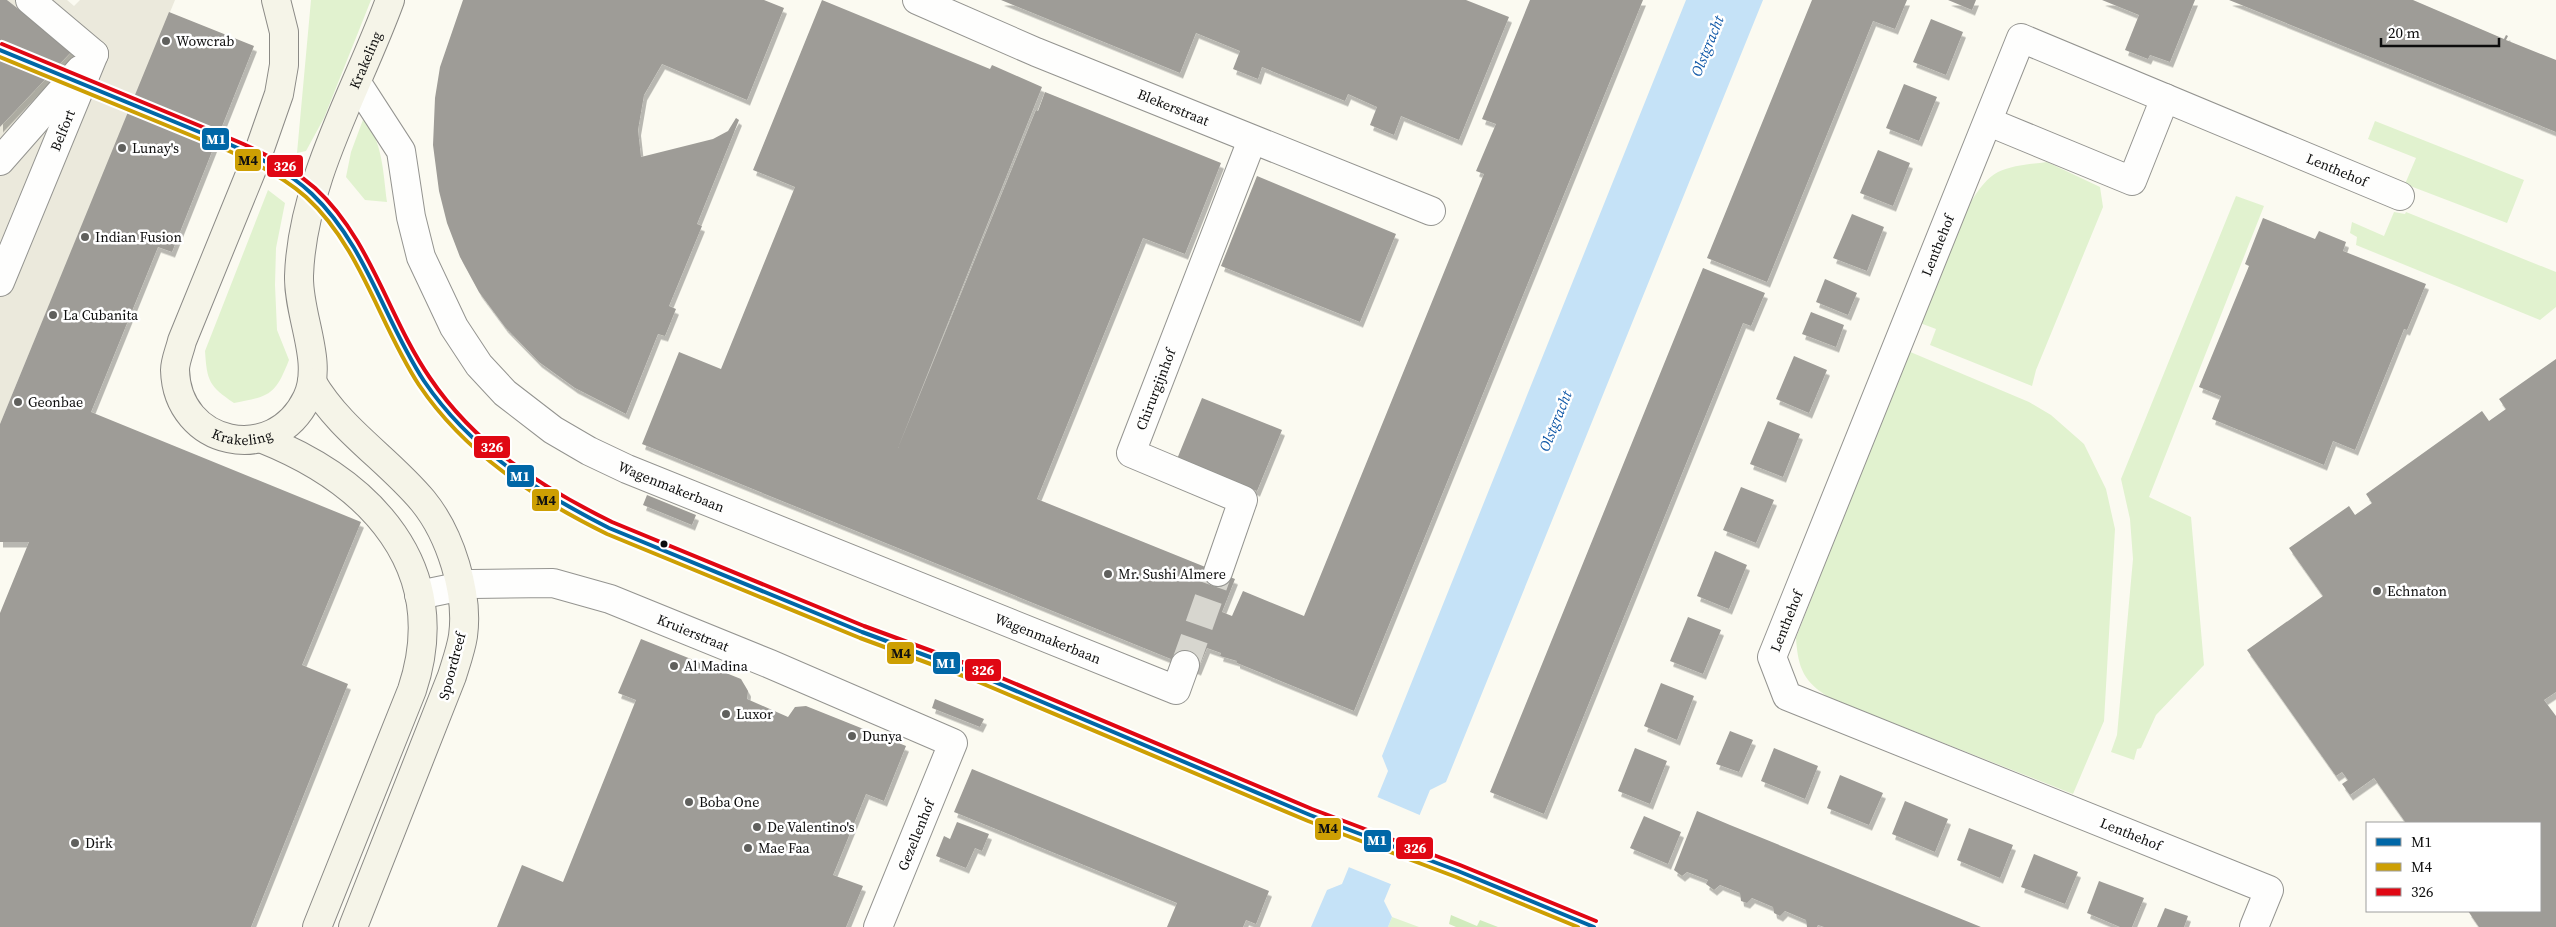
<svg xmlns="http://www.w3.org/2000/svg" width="2556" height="927" font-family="'Source Serif 4',serif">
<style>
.green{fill:#e1f2cf}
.forest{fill:#d1ebbd}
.plaza{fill:#ebe9dc}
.water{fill:#c5e2f7}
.pier{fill:#fbfaf1}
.building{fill:#9e9c97;filter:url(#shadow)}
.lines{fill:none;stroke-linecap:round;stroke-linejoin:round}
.street-tunnel{stroke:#d7d6cf;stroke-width:28;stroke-dasharray:28 14;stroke-linecap:butt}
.street-casing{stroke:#949490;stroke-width:30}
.secondary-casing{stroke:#8b8a86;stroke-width:30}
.street{stroke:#fefefd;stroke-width:28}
.secondary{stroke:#f5f4e8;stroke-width:28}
.bus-1-casing{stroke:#fff;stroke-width:8}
.bus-2-casing{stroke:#fff;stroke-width:8}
.bus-3-casing{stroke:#fff;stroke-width:8}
.bus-1{stroke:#0067a7;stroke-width:4}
.bus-2{stroke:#cd9f03;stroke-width:4}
.bus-3{stroke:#e00713;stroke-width:4}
.poi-dot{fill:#60605d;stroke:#fff;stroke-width:2}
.bus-dot{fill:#0d0d0d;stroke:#fff;stroke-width:2}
.labels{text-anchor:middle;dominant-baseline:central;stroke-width:5;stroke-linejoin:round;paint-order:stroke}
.poi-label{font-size:14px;fill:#0d0d0d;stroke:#fff;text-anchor:start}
.street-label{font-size:14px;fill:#0d0d0d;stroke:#fff}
.water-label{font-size:15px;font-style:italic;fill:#0e57a7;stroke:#fff}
.line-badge{stroke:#fff;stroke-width:2}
.badge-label{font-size:14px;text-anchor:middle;font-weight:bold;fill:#fff}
.pale-badge-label{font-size:14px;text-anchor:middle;font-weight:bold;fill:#111}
</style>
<defs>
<filter id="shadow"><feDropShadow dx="3" dy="5.5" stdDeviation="0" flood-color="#0004"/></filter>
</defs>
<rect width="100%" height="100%" fill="#fbfaf1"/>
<path class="green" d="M 311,0 L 371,0 L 324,118 L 306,151 L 297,153 Z
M 364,117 C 383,144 383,171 387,202 L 365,200 L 346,177 L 351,152 Z
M 2375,121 L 2524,180 L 2507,223 L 2405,184 L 2416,158 L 2368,139 Z
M 2047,162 L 2100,187 L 2103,207 L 2036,370 L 2032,386 L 1930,345 L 1936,329 L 1920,323 C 1935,286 1964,189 1998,172 C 2013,165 2032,164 2047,162 Z
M 268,190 L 285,203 L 276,248 L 275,285 L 277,330 L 289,360 C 275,395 271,396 234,403 C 209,386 207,381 205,351 Z
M 2236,196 L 2264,206 L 2149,497 L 2191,517 L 2204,665 L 2156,715 L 2141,748 L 2137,749 L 2134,760 L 2111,752 L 2117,735 L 2133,559 L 2130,519 L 2121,479 Z
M 2394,212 L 2405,214 L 2406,212 L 2556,272 L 2556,307 L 2540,320 L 2356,245 L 2357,237 L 2350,233 L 2352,222 L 2384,236 Z
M 1908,351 L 2029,402 L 2051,415 L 2084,444 L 2106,489 L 2115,529 L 2104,721 L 2073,794 L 1830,698 C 1804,682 1798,669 1796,638 Z
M 1392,917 L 1419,927 L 1388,927 Z"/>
<path class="forest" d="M 1451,915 L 1477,926 L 1480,920 L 1498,927 L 1456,927 L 1449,924 Z"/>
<path class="plaza" d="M 7,0 L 67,0 L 74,6 L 80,0 L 175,0 L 0,424 L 0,127 L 72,51 Z"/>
<path class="water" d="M 1686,0 L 1763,0 L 1446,782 L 1430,790 L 1384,901 L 1392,917 L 1388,927 L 1311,927 L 1327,890 L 1342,884 L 1388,771 L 1382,756 Z"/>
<path class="pier" d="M 1375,796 L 1422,816 L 1393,885 L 1346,866 Z"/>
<path class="building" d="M 0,0 L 7,0 L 72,51 L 0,127 Z
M 463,0 L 764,0 L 784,8 L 747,100 L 662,64 L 644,95 L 638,130 L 641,157 L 713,139 L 728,131 L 736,118 L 739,120 L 697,224 L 702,226 L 669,306 L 676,309 L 665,336 L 658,334 L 626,414 L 575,388 L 539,362 L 505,327 L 479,292 L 460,257 L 447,223 L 439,191 L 433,145 L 435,98 L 440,67 Z
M 822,0 L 990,69 L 992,65 L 1042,87 L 898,448 L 1036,110 L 1038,111 L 1045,92 L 1221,163 L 1185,254 L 1143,238 L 1037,499 L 1235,579 L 1222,612 L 1232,616 L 1243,591 L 1304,616 L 1484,174 L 1476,171 L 1496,124 L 1482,119 L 1530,0 L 1643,0 L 1354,711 L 1237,663 L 1237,661 L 1220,656 L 1221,653 L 1207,648 L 1198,670 L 642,444 L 679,352 L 721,369 L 795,187 L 753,170 Z
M 1001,0 L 1466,0 L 1509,17 L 1459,140 L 1401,116 L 1394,135 L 1370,125 L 1377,107 L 1348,94 L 1345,101 L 1262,67 L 1258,79 L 1233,69 L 1240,51 L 1196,33 L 1180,73 Z
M 1812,0 L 1907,0 L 1895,29 L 1873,21 L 1767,282 L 1707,258 Z
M 1948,0 L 1976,0 L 1972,10 Z
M 2102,0 L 2195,0 L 2170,62 L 2150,55 L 2148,59 L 2125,50 L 2139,15 Z
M 2229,0 L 2413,0 L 2504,39 L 2506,35 L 2508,36 L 2506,40 L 2556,60 L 2556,132 Z
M 169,12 L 254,46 L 172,252 L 158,247 L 91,412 L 361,522 L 302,665 L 348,684 L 251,927 L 0,927 L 0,613 L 29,542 L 0,542 L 0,424 Z
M 1931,19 L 1963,32 L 1946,75 L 1913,62 Z
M 1904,84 L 1937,97 L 1919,141 L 1886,128 Z
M 1878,150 L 1910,163 L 1893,206 L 1860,193 Z
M 1257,176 L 1396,234 L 1360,322 L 1221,266 Z
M 1852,214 L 1884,227 L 1867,271 L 1833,258 Z
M 2263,218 L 2315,239 L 2319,231 L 2346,242 L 2343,251 L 2426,284 L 2407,330 L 2404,329 L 2355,450 L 2333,441 L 2324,465 L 2212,419 L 2221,396 L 2199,387 L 2249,266 L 2245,264 Z
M 1703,268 L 1765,293 L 1751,326 L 1743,323 L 1544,814 L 1490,792 Z
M 1825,279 L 1857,293 L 1848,315 L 1816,302 Z
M 1811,312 L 1844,325 L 1836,347 L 1802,334 Z
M 1794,356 L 1827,370 L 1809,413 L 1776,399 Z
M 2556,359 L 2556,692 L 2544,700 L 2556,716 L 2556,927 L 2479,927 L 2468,911 L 2540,911 L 2540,823 L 2406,823 L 2374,778 L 2350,795 L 2342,784 L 2348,780 L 2342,772 L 2336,776 L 2247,650 L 2323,596 L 2289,548 L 2349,506 L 2355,515 L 2372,503 L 2366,494 L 2482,411 L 2489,421 L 2506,409 L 2499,399 Z
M 1202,398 L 1282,430 L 1257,491 L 1177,459 Z
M 1768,421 L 1800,434 L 1783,477 L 1750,464 Z
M 1741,487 L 1774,500 L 1756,543 L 1723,530 Z
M 647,495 L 696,515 L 692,525 L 643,505 Z
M 1715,551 L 1747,565 L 1729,609 L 1697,596 Z
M 1688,617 L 1721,630 L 1703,674 L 1670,661 Z
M 641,639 L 741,679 L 748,691 L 747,699 L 788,717 L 795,707 L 806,706 L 906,746 L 884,801 L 866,794 L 833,875 L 863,886 L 846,927 L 497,927 L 522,865 L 563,882 L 636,700 L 618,693 Z
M 1661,683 L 1694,696 L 1677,740 L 1644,726 Z
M 935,699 L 984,719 L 980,727 L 932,708 Z
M 1730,731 L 1753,740 L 1739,772 L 1716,764 Z
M 1635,748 L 1667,761 L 1650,804 L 1618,791 Z
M 1774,748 L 1818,766 L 1805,799 L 1761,781 Z
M 972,769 L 1269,891 L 1256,924 L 1246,920 L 1243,927 L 1167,927 L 1177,903 L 954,812 Z
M 1840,775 L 1883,793 L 1869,825 L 1827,808 Z
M 1905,801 L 1948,819 L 1935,852 L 1892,834 Z
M 1697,811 L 1730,825 L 1981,927 L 1824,927 L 1818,925 L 1817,927 L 1807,927 L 1806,920 L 1785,911 L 1780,916 L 1774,913 L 1773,907 L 1752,898 L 1747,903 L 1741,901 L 1740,893 L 1720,885 L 1714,890 L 1706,884 L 1708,880 L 1687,872 L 1682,876 L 1674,870 Z
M 1644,816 L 1681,832 L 1668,864 L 1630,848 Z
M 957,822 L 989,834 L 982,851 L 975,848 L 966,868 L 936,856 L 944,836 L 950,839 Z
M 1969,828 L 2013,845 L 2000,878 L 1957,860 Z
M 2034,854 L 2078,872 L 2065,904 L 2021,887 Z
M 2099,881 L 2144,898 L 2132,927 L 2120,927 L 2087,913 Z
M 2165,908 L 2188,916 L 2184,927 L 2157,927 Z"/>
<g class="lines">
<path class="street-tunnel" d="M 1185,665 L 1218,572"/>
<g class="street-casing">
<g id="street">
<path d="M 30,0 L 94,54"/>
<path id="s1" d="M 917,0 L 1036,52 L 1431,211"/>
<path id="s2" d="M 357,83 L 401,151 L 411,217 L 421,257 L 454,327 L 479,365 L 505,393 L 553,430 L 589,451 L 627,469 L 1176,690 L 1185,665"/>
<path d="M 1989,122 L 2132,181 L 2165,98"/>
<path d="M 0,161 L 80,70"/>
<path id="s3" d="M 0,282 L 94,54"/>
<path id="s4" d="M 1218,572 L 1243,500 L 1131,453 L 1252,140"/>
<path id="s5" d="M 419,595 L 472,584 L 553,583 L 610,599 L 770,664 L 953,743 L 878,927"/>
<path id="s6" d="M 2254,927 L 2269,890 L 1787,696 L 1772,657 L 2021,38 L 2400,196"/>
</g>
</g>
<g class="secondary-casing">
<g id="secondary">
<path id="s7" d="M 276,0 L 284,32 L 284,65 L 279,94 L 257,157 L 182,341 C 180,350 175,361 175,370 C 177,446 274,467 307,398 C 324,362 298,316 299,276 C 302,181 358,88 390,0"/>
<path d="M 312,382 C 340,430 388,459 423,501 C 450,534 469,593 463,636 C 461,649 456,663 452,676 L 353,927"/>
<path d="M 263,439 C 370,482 453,567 412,690 L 317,927"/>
</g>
</g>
<use href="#street" class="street"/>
<use href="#secondary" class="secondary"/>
<g class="bus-1-casing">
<path id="bus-1" d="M 0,50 L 231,145 C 260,158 289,172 312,194 C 366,245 384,320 424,381 C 470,449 538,492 609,528 L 862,632 L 976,674 L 1310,815 L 1458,871 L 1594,927"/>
</g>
<g class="bus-2-casing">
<path id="bus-2" d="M 0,57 L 229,151 C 256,163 284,177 306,197 C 361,247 379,324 419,385 C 465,453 534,498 607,534 L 860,638 L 974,680 L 1308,821 L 1456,877 L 1578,927"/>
</g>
<g class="bus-3-casing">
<path id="bus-3" d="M 2,44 L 234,140 C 263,152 291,167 315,188 C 371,239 388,317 430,378 C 475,445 541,487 612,522 L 864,626 L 978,668 L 1312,809 L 1460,865 L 1596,921"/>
</g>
<use href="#bus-1" class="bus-1"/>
<use href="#bus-2" class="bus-2"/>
<use href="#bus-3" class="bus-3"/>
</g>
<g class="poi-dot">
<circle cx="166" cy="41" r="5"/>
<circle cx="122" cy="148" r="5"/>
<circle cx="85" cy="237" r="5"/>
<circle cx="53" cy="315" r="5"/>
<circle cx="18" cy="402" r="5"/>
<circle cx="1108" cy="574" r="5"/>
<circle cx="2377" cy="591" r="5"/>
<circle cx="674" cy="666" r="5"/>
<circle cx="726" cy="714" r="5"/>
<circle cx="852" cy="736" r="5"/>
<circle cx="689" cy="802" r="5"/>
<circle cx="757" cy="827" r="5"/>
<circle cx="75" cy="843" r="5"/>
<circle cx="748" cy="848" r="5"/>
</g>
<circle class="bus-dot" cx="664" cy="544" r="4.5"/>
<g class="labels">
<g class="poi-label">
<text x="176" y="41">Wowcrab</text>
<text x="132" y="148">Lunay's</text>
<text x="95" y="237">Indian Fusion</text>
<text x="63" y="315">La Cubanita</text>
<text x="28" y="402">Geonbae</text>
<text x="1118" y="574">Mr. Sushi Almere</text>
<text x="2387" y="591">Echnaton</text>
<text x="684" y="666">Al Madina</text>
<text x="736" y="714">Luxor</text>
<text x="862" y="736">Dunya</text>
<text x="699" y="802">Boba One</text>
<text x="767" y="827">De Valentino's</text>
<text x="85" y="843">Dirk</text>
<text x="758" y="848">Mae Faa</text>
</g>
<g class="street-label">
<text stroke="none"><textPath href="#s7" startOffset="931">Krakeling</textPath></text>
<text stroke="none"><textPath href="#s1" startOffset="278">Blekerstraat</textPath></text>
<text stroke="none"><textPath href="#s3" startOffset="164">Belfort</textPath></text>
<text stroke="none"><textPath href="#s6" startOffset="1611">Lenthehof</textPath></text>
<text stroke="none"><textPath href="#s6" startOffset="1045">Lenthehof</textPath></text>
<text stroke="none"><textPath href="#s4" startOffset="266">Chirurgijnhof</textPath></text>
<text stroke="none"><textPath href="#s7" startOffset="498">Krakeling</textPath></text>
<text stroke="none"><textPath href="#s2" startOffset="542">Wagenmakerbaan</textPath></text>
<text stroke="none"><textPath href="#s6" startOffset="640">Lenthehof</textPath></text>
<text stroke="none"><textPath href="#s5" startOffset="284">Kruierstraat</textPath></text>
<text stroke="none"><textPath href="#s2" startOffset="948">Wagenmakerbaan</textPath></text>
<text transform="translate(452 666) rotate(-75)">Spoordreef</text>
<text transform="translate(2131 834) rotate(22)">Lenthehof</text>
<text transform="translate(916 835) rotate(-68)">Gezellenhof</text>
</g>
<g class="water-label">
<text transform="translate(1707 46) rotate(-68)">Olstgracht</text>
<text transform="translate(1555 421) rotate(-68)">Olstgracht</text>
</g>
</g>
<g class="line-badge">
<rect x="201" y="127" width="29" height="24" rx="5" fill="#0067a7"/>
<rect x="234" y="148" width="28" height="24" rx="5" fill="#cd9f03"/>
<rect x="266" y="154" width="38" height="24" rx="5" fill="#e00713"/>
<rect x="473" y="435" width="38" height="24" rx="5" fill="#e00713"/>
<rect x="506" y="464" width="29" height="24" rx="5" fill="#0067a7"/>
<rect x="531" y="488" width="29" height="24" rx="5" fill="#cd9f03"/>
<rect x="886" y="641" width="29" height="24" rx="5" fill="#cd9f03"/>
<rect x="932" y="651" width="29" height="24" rx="5" fill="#0067a7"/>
<rect x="964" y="658" width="38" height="24" rx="5" fill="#e00713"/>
<rect x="1314" y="817" width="28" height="24" rx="5" fill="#cd9f03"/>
<rect x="1363" y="829" width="29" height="24" rx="5" fill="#0067a7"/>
<rect x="1395" y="836" width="39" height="24" rx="5" fill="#e00713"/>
</g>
<g class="badge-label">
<text x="216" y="144">M1</text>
<text x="285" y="171">326</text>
<text x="492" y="452">326</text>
<text x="520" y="481">M1</text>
<text x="946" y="668">M1</text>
<text x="983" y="675">326</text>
<text x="1377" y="845">M1</text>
<text x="1415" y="853">326</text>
</g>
<g class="pale-badge-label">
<text x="248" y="165">M4</text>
<text x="546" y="505">M4</text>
<text x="901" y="658">M4</text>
<text x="1328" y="833">M4</text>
</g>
<rect x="2366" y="822" width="175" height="90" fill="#ffffff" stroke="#9e9e9e"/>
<rect x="2376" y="838" width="25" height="8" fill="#0067a7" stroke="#9e9e9e"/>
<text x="2411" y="847" font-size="15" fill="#0d0d0d">M1</text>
<rect x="2376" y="863" width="25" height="8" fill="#cd9f03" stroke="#9e9e9e"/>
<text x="2411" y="872" font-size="15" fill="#0d0d0d">M4</text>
<rect x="2376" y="888" width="25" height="8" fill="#e00713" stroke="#9e9e9e"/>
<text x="2411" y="897" font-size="15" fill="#0d0d0d">326</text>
<path d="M2381 38v8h118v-8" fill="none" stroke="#0d0d0d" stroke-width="2.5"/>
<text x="2388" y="38" font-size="15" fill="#0d0d0d" stroke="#ffffff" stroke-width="4" paint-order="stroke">20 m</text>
</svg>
